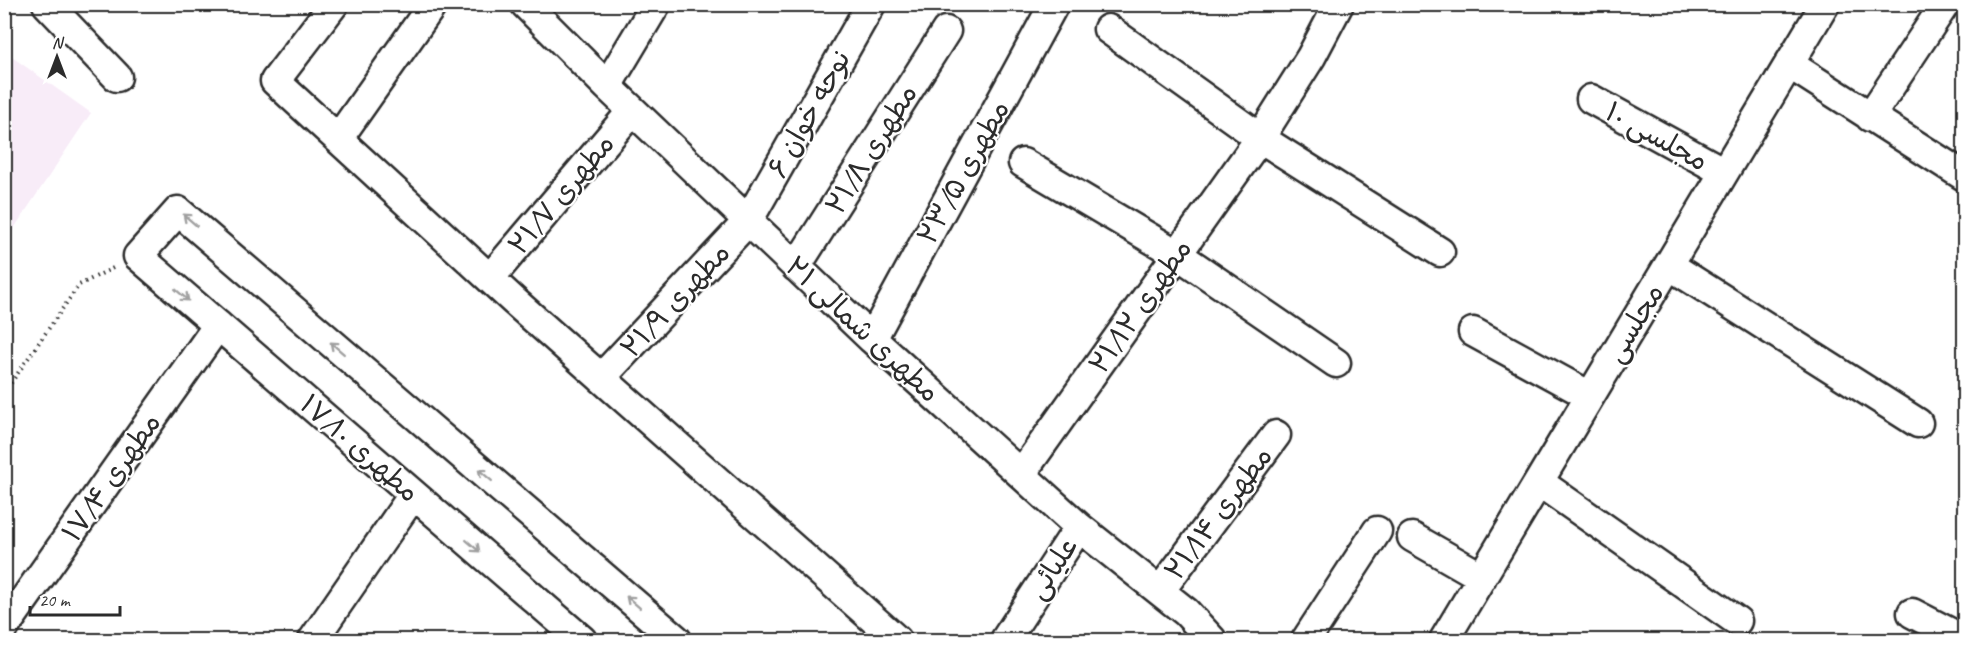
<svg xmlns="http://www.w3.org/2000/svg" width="1969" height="645" font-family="Caveat,'Playpen Sans Arabic',sans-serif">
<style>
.built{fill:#f8ecf8}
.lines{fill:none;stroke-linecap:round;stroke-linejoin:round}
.minor-casing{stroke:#2b2b2b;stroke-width:33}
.path{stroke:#2b2b2b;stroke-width:4;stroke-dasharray:1.5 4.5;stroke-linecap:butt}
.minor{stroke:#fff;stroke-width:28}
.oneway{stroke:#a0a0a0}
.labels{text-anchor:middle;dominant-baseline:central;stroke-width:4.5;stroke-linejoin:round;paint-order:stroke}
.street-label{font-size:28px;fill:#2b2b2b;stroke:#fff}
</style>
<rect width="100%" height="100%" fill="#fff"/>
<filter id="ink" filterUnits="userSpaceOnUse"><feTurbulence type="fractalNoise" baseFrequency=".0167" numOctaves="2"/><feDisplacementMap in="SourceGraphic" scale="12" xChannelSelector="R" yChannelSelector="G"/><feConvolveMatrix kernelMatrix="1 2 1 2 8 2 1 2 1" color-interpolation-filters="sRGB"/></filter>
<g filter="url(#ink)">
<path class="built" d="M 5,52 L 91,113 L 5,242 Z"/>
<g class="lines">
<g class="minor-casing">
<path id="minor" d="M 47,4 L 117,77
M 334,4 L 275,81 L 513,300 L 897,640
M 525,4 L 607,86 L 872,339 L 1079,527 L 1186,612 L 1212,640
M 1108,29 L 1260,138 L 1440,252
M 1789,64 L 1964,176
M 607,86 L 656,4
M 1591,99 L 1724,172
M 1870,117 L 1945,4
M 338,139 L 433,4
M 1023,163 L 1177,254 L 1336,363
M 1669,265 L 1918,423
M 796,267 L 946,31
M 490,278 L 632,111
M 1473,332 L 1590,396
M 872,339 L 1054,4
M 601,378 L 748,221 L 871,4
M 1021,474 L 1260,138 L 1311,57 L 1339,4
M 1539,482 L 1737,621
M 1412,537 L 1482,577
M 1160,591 L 1276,435
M 1912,613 L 1964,640
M 4,628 L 218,325
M 313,640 L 413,495
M 582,640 L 138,256 L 178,211 L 677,640
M 1005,640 L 1079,527
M 1306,640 L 1377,531
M 1444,640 L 1825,4"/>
</g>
<path class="path" d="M 4,393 L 79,285 L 113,268"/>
<use href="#minor" class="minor"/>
</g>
<defs><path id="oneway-shaft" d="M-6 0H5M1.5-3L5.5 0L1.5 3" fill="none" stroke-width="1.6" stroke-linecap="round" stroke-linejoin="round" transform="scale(1.5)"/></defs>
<g class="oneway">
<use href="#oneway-shaft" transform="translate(190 220) rotate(-139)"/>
<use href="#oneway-shaft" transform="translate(182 295) rotate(41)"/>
<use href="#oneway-shaft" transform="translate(337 348) rotate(-139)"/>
<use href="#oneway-shaft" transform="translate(485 475) rotate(-139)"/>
<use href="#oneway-shaft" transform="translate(473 546) rotate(41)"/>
<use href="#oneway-shaft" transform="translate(633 602) rotate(-139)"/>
</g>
</g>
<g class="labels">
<g class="street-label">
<text transform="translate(809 113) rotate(-61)">نوحه خوان ۶</text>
<text transform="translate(1657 136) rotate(29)">مجلسی ۱۰</text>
<text transform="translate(871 149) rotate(-58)">مطهری ۲۱/۸</text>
<text transform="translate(963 172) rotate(-61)">مطهری ۲۳/۵</text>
<text transform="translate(561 194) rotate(-50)">مطهری ۲۱/۷</text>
<text transform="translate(675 300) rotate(-47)">مطهری ۲۱/۹</text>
<text transform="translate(1140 306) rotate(-55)">مطهری ۲۱/۱۲</text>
<text transform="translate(1634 323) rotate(-59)">مجلسی</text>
<text transform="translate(863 329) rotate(43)">مطهری شمالی ۲۱</text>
<text transform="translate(360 448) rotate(41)">مطهری ۱۷/۱۰</text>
<text transform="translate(111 477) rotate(-55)">مطهری ۱۷/۴</text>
<text transform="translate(1218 513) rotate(-53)">مطهری ۲۱/۱۴</text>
<text transform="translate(1052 568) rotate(-57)">علیائی</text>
</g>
</g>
<rect width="1969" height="645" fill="none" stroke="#fff" stroke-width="24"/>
<rect x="12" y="12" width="1945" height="621" fill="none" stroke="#2b2b2b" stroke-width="2" filter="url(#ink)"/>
<g transform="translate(57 57)" stroke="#ffffff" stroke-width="4.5" paint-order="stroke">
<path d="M0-4.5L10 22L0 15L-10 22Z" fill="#2b2b2b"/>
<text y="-9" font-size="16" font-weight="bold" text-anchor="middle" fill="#2b2b2b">N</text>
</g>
<path d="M30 606v9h90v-9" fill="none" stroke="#2b2b2b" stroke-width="3"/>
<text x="39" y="606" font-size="18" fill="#2b2b2b" stroke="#ffffff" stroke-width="4.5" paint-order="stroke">20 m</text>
</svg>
